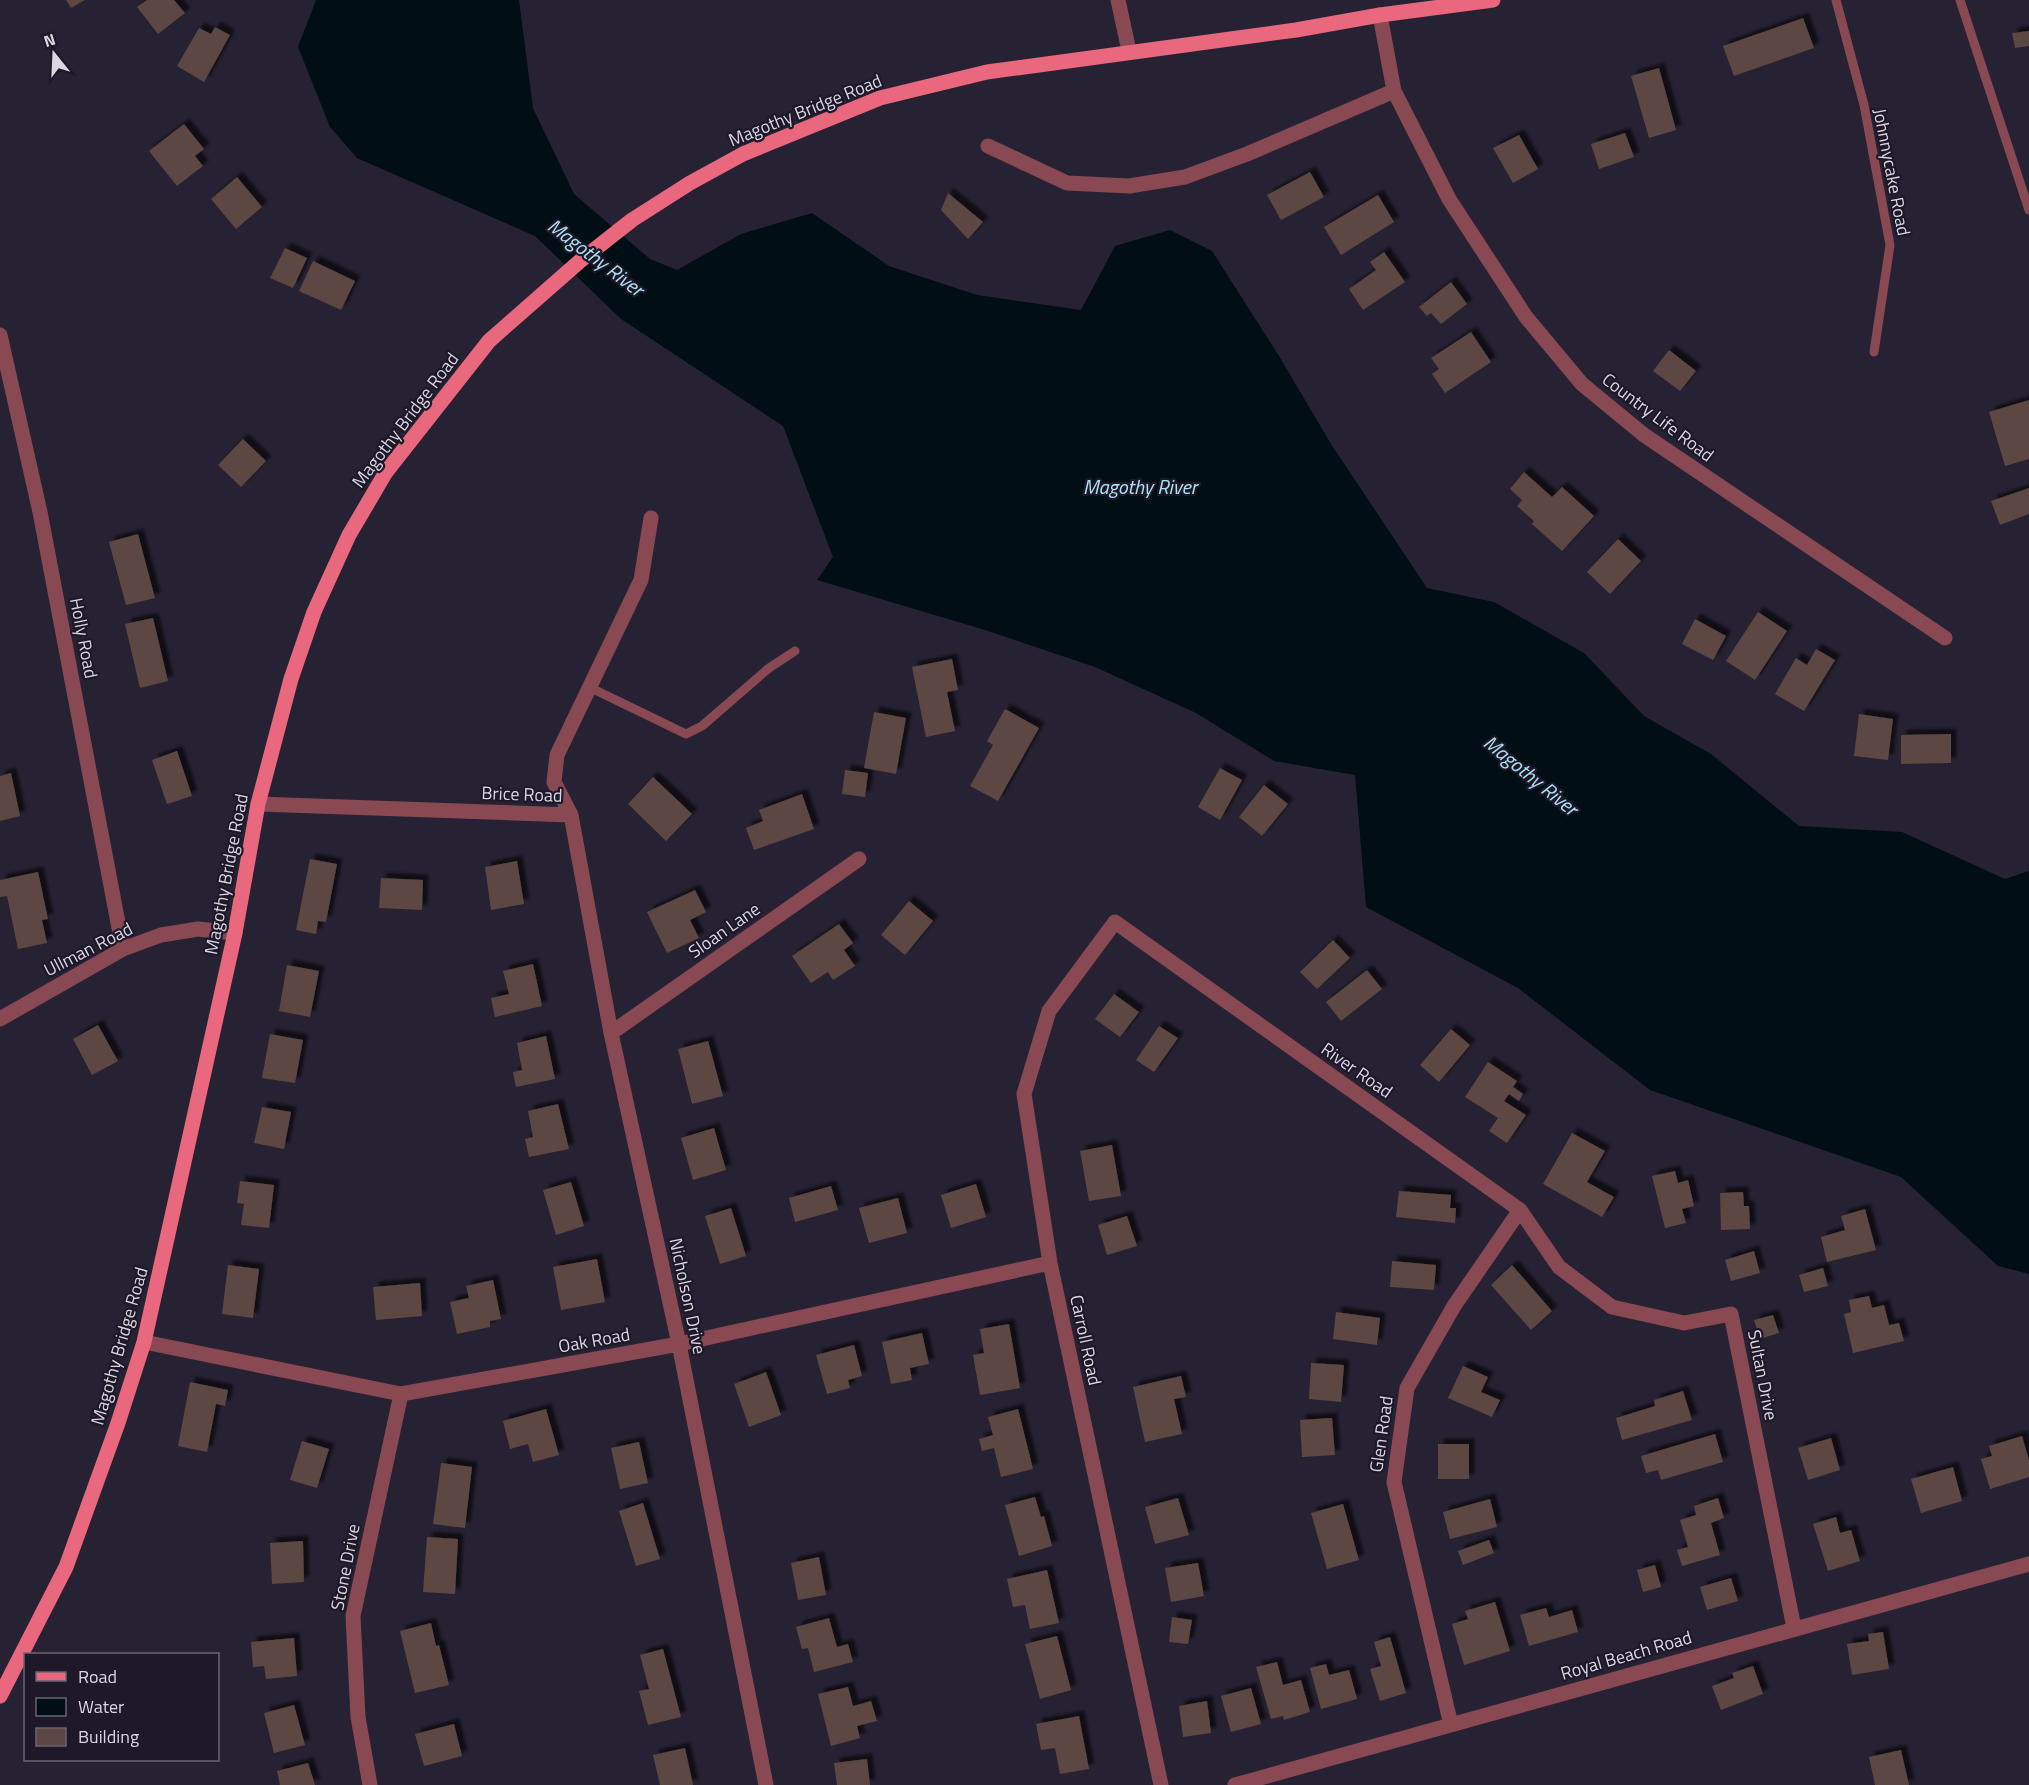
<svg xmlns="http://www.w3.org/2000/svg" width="2029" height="1785" font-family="'Titillium Web',sans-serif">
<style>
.water{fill:#010e13}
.building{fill:#5d4643;filter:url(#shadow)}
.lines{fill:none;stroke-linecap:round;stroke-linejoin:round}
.service{stroke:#884952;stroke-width:9}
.minor{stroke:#884952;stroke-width:15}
.primary{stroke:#e9687d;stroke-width:15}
.labels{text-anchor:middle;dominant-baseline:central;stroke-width:4.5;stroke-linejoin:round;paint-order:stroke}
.street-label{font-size:18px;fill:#d9d6e1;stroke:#1e1829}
.water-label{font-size:20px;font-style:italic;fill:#a9e3f5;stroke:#1e1829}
</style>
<defs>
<filter id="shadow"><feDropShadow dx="5.5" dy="-5.5" stdDeviation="1.5" flood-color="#0009"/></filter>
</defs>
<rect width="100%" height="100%" fill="#272233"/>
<path class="water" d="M 316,0 L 519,0 L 533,108 L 574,194 L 650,259 L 677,270 L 741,234 L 812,213 L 889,266 L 977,295 L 1081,310 L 1115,246 L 1170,230 L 1212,251 L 1279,356 L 1331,444 L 1427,588 L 1494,602 L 1584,653 L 1644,716 L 1711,754 L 1799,826 L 1902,832 L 2005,879 L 2029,871 L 2029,1274 L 1998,1266 L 1901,1177 L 1650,1090 L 1518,988 L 1366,907 L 1355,775 L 1274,761 L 1196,713 L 1095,667 L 985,630 L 817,580 L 833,557 L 783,426 L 621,319 L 535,236 L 357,158 L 330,127 L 298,47 Z"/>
<path class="building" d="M 66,0 L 85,0 L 71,8 Z
M 147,0 L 174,0 L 185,13 L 158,34 L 137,7 Z
M 1803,18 L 1814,48 L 1734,76 L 1723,46 Z
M 215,27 L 230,35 L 204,82 L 177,66 L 199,28 L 211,34 Z
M 2029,31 L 2029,46 L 2015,48 L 2012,33 Z
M 1659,68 L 1676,130 L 1649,138 L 1631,76 Z
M 184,124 L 204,149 L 195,156 L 203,166 L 177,186 L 149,151 Z
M 1625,133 L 1634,157 L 1599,169 L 1591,144 Z
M 1519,135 L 1538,169 L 1513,183 L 1493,148 Z
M 1310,172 L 1324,197 L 1281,220 L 1267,195 Z
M 237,177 L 262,207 L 236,229 L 211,199 Z
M 948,193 L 983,222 L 968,239 L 941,210 Z
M 1378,195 L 1394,222 L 1341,255 L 1324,227 Z
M 285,248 L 307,258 L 293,288 L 270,278 Z
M 1384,252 L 1405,282 L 1363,310 L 1349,289 L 1376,270 L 1370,262 Z
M 313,261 L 355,281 L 341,310 L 299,291 Z
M 1451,282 L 1467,304 L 1441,324 L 1431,313 L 1427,316 L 1419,307 Z
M 1471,332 L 1491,362 L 1445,393 L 1432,374 L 1439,369 L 1431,358 Z
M 1669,350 L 1696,371 L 1680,391 L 1653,371 Z
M 2029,400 L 2029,459 L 2005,466 L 1989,412 Z
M 243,439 L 266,461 L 241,487 L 218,465 Z
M 1524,472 L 1552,497 L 1562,487 L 1594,516 L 1562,551 L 1532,524 L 1534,521 L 1517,506 L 1522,500 L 1510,489 Z
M 2029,488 L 2029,514 L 2000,525 L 1991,501 Z
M 138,534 L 155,598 L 126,605 L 109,542 Z
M 1618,539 L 1641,561 L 1610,594 L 1587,572 Z
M 1758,612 L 1787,631 L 1755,680 L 1726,661 Z
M 153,618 L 168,681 L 140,688 L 125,624 Z
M 1695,619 L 1726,636 L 1713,660 L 1682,644 Z
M 1816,649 L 1835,660 L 1804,711 L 1775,694 L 1796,658 L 1807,665 Z
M 952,659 L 958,690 L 947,692 L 955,731 L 926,737 L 912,667 Z
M 1005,709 L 1039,728 L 998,801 L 970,786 L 993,745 L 987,741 Z
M 874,712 L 906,718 L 896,774 L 864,768 Z
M 1859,714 L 1893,719 L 1888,760 L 1854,756 Z
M 1951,734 L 1951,763 L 1901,764 L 1901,735 Z
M 177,751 L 192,796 L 167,804 L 152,760 Z
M 1220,768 L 1242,780 L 1220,820 L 1198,807 Z
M 845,770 L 868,773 L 865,797 L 842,794 Z
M 11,773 L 20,816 L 0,821 L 0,776 Z
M 653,777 L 692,814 L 666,841 L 628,804 Z
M 1264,785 L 1288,804 L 1262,836 L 1239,817 Z
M 802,794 L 814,829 L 754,850 L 746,828 L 763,821 L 759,810 Z
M 310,859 L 337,864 L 326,922 L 318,921 L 316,934 L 296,930 Z
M 517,861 L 524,904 L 491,910 L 485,867 Z
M 38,872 L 48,919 L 42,920 L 47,943 L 18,949 L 7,896 L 0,897 L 0,880 Z
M 381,878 L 423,880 L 422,910 L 379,908 Z
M 695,890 L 706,912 L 690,920 L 699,938 L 667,953 L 647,912 Z
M 909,901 L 933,921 L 905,955 L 881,935 Z
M 839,924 L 853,943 L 844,950 L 855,966 L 833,980 L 828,972 L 811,983 L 792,956 Z
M 1333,940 L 1350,958 L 1317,989 L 1300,972 Z
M 533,964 L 542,1006 L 495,1017 L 491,998 L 509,994 L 503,971 Z
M 287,965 L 319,971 L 310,1017 L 279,1011 Z
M 1367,970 L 1382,989 L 1341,1021 L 1326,1002 Z
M 1114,994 L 1139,1012 L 1120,1037 L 1095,1019 Z
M 98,1025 L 118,1061 L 92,1075 L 73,1039 Z
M 1159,1026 L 1178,1038 L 1154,1072 L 1136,1060 Z
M 1451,1029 L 1470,1045 L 1439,1082 L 1420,1065 Z
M 270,1034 L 303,1040 L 295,1083 L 262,1078 Z
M 546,1036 L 555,1079 L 516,1087 L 513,1072 L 522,1070 L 517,1043 Z
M 708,1041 L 723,1096 L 692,1104 L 678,1049 Z
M 1488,1062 L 1517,1081 L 1513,1087 L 1523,1094 L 1519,1101 L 1509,1094 L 1504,1101 L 1526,1115 L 1507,1143 L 1489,1131 L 1498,1118 L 1465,1097 Z
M 558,1104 L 569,1149 L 529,1157 L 525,1139 L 533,1137 L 528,1111 Z
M 262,1107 L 291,1112 L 284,1149 L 254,1143 Z
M 714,1128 L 726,1170 L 693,1180 L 681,1138 Z
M 1572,1133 L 1605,1151 L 1587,1182 L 1614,1197 L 1602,1217 L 1543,1184 Z
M 1112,1145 L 1121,1196 L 1089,1201 L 1080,1151 Z
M 1675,1171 L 1678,1183 L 1688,1180 L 1694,1206 L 1682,1209 L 1686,1223 L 1665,1228 L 1652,1176 Z
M 240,1181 L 274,1185 L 269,1228 L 241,1225 L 244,1204 L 237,1203 Z
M 571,1182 L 584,1226 L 556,1235 L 543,1190 Z
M 976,1184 L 986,1217 L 951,1228 L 941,1195 Z
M 831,1186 L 838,1210 L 795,1222 L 789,1198 Z
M 1399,1191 L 1451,1195 L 1450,1208 L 1456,1208 L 1455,1223 L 1396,1217 Z
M 1743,1192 L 1744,1206 L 1749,1206 L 1750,1229 L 1721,1230 L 1720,1193 Z
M 898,1198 L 907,1233 L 869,1243 L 859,1208 Z
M 731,1208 L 746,1256 L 720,1264 L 705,1216 Z
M 1865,1209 L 1876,1250 L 1827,1262 L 1821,1237 L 1845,1230 L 1841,1216 Z
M 1127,1216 L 1137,1246 L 1107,1255 L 1098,1225 Z
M 1754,1251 L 1760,1273 L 1731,1281 L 1725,1260 Z
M 597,1259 L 605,1302 L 561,1310 L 553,1267 Z
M 1392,1261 L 1436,1265 L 1434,1290 L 1390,1287 Z
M 228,1265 L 259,1269 L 253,1318 L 222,1314 Z
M 1512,1265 L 1552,1311 L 1531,1330 L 1491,1285 Z
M 1823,1268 L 1828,1286 L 1804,1292 L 1799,1275 Z
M 493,1280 L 501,1319 L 490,1321 L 490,1327 L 457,1334 L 450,1302 L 469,1298 L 466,1286 Z
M 420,1283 L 422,1316 L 376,1320 L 373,1287 Z
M 1869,1296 L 1872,1308 L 1884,1305 L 1889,1325 L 1899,1323 L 1904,1341 L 1853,1353 L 1844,1314 L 1851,1312 L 1849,1300 Z
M 1336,1312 L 1380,1318 L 1377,1345 L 1333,1339 Z
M 1773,1315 L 1779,1333 L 1760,1339 L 1754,1320 Z
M 1009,1324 L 1020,1388 L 980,1395 L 973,1355 L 984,1353 L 980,1329 Z
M 922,1333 L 929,1364 L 910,1368 L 912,1380 L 891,1384 L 882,1342 Z
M 854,1345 L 862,1376 L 848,1380 L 850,1388 L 827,1394 L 816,1355 Z
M 1311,1363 L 1344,1365 L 1341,1402 L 1309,1399 Z
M 1463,1366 L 1488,1377 L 1481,1392 L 1500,1400 L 1492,1417 L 1448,1398 Z
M 766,1372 L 781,1415 L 749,1427 L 734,1384 Z
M 1181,1376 L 1186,1397 L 1174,1399 L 1182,1434 L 1145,1442 L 1133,1387 Z
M 190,1382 L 228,1390 L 225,1406 L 216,1404 L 207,1452 L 178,1446 Z
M 1683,1391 L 1692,1420 L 1622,1440 L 1616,1418 L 1655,1406 L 1654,1400 Z
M 546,1409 L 559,1455 L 533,1462 L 528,1444 L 510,1449 L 503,1421 Z
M 1018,1409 L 1033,1469 L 1001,1477 L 994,1448 L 982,1451 L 979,1439 L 993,1435 L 988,1417 Z
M 1332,1418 L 1335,1455 L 1302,1457 L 1300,1420 Z
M 1715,1434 L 1723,1462 L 1661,1480 L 1658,1470 L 1646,1473 L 1641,1456 Z
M 2022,1436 L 2029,1460 L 2029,1477 L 1990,1489 L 1981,1459 L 1992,1456 L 1989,1446 Z
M 1831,1438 L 1840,1470 L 1808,1480 L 1798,1448 Z
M 302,1441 L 329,1449 L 317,1488 L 290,1480 Z
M 639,1442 L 648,1483 L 620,1489 L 611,1448 Z
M 1438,1444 L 1469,1444 L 1469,1479 L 1438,1479 Z
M 441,1463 L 472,1467 L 465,1528 L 433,1524 Z
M 1953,1467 L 1962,1501 L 1921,1513 L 1911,1479 Z
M 1035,1497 L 1041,1517 L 1044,1516 L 1052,1546 L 1019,1556 L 1005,1505 Z
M 1178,1498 L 1189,1535 L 1155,1544 L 1145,1507 Z
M 1718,1498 L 1724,1518 L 1711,1523 L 1720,1555 L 1682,1566 L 1677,1550 L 1688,1547 L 1680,1520 L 1696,1515 L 1694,1506 Z
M 1490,1499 L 1497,1527 L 1450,1539 L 1443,1512 Z
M 643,1503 L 660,1559 L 636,1566 L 619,1511 Z
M 1343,1504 L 1359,1560 L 1327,1569 L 1311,1513 Z
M 1836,1517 L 1840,1533 L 1851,1530 L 1860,1561 L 1828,1571 L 1813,1524 Z
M 427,1537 L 458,1539 L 455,1594 L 423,1592 Z
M 1489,1540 L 1494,1553 L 1463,1565 L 1458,1551 Z
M 303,1541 L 304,1582 L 272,1584 L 270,1543 Z
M 819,1557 L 826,1595 L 798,1600 L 791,1563 Z
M 1198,1563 L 1204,1596 L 1171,1602 L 1165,1568 Z
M 1655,1565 L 1661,1587 L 1643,1592 L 1637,1570 Z
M 1047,1570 L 1059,1623 L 1030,1629 L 1025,1605 L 1013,1607 L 1007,1579 Z
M 1731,1578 L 1738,1601 L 1707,1610 L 1700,1587 Z
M 1495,1602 L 1510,1651 L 1464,1665 L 1452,1624 L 1468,1619 L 1465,1611 Z
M 1546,1608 L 1549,1617 L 1572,1610 L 1578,1632 L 1529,1646 L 1520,1615 Z
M 1172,1617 L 1192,1620 L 1188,1644 L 1169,1642 Z
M 829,1618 L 837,1647 L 848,1644 L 853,1662 L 814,1672 L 808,1648 L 802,1649 L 796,1627 Z
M 431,1623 L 436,1646 L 439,1645 L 449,1685 L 415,1693 L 400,1631 Z
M 1883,1632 L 1889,1669 L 1852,1675 L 1847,1644 L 1869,1641 L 1868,1634 Z
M 1057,1636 L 1071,1690 L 1040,1699 L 1025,1644 Z
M 1390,1637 L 1406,1693 L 1380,1701 L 1370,1669 L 1381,1666 L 1374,1642 Z
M 294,1638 L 297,1676 L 266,1679 L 264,1666 L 253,1667 L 251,1642 Z
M 663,1649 L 681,1717 L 648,1725 L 639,1691 L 649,1689 L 640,1655 Z
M 1277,1662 L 1283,1685 L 1301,1680 L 1310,1712 L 1284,1720 L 1283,1716 L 1271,1719 L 1256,1667 Z
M 1326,1664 L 1329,1675 L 1349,1670 L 1357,1699 L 1321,1709 L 1310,1668 Z
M 1753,1666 L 1763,1694 L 1721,1710 L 1712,1686 L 1734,1678 L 1732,1673 Z
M 848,1687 L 853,1706 L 871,1701 L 877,1721 L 857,1726 L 860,1738 L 831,1746 L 818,1694 Z
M 1251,1688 L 1261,1724 L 1231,1732 L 1221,1696 Z
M 1207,1701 L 1211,1733 L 1183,1737 L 1179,1706 Z
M 294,1705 L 305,1745 L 274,1753 L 264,1713 Z
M 1079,1716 L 1089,1769 L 1060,1774 L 1055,1748 L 1041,1750 L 1036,1724 Z
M 454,1724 L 462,1756 L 424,1766 L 415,1734 Z
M 685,1748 L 693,1785 L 660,1785 L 653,1755 Z
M 1901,1750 L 1909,1785 L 1875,1785 L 1869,1757 Z
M 867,1759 L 870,1785 L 837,1785 L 834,1763 Z
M 308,1763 L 315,1785 L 280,1785 L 277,1771 Z"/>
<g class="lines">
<path class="service" d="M 1836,0 L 1864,105 L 1890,245 L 1874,352
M 1960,0 L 2029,210
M 589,687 L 686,734 L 702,726 L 769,668 L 795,651"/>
<path class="minor" d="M 1118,0 L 1129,51
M 1380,15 L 1394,91 L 1449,199 L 1526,317 L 1582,384 L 1644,435 L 1945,638
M 988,146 L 1067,183 L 1129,186 L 1185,177 L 1247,154 L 1394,91
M 0,335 L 40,512 L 123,949
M 258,804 L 571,815 L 554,782 L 557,755 L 641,580 L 651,518
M 571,815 L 611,1033 L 679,1344 L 766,1785
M 0,1019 L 123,949 L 161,935 L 198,929 L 235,933
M 611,1033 L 859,859
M 144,1342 L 401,1394 L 679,1344 L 1050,1263
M 1451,1725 L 1394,1482 L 1407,1388 L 1454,1306 L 1520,1210
M 370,1785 L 358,1717 L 353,1616 L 401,1394
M 1161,1785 L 1050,1263 L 1024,1094 L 1049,1011 L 1115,922 L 1520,1210 L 1559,1267 L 1612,1307 L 1684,1323 L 1731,1314 L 1794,1628
M 1235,1785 L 2029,1564"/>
<path class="primary" d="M 0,1696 L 66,1567 L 118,1423 L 144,1342 L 235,933 L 258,804 L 291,679 L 314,612 L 349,535 L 386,472 L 489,341 L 580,261 L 632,220 L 690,183 L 743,154 L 880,98 L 987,72 L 1296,30 L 1380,15 L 1493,0"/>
</g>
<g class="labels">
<g class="street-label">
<text transform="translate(805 110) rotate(-22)">Magothy Bridge Road</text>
<text transform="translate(1892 172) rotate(79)">Johnnycake Road</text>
<text transform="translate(1658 417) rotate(37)">Country Life Road</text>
<text transform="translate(405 420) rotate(-53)">Magothy Bridge Road</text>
<text transform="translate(84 638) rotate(79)">Holly Road</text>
<text transform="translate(522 794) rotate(2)">Brice Road</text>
<text transform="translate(226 874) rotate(-79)">Magothy Bridge Road</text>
<text transform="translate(724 930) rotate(-35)">Sloan Lane</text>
<text transform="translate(88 949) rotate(-27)">Ullman Road</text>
<text transform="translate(1357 1070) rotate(35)">River Road</text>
<text transform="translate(688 1296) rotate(78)">Nicholson Drive</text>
<text transform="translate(594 1340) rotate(-10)">Oak Road</text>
<text transform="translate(1086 1340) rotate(78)">Carroll Road</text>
<text transform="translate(119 1346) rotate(-74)">Magothy Bridge Road</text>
<text transform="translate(1763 1375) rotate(79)">Sultan Drive</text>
<text transform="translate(1381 1434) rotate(-82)">Glen Road</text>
<text transform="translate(345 1567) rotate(-79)">Stone Drive</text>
<text transform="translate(1626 1655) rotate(-16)">Royal Beach Road</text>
</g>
<g class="water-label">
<text transform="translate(596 257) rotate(37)">Magothy River</text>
<text x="1140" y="486">Magothy River</text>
<text transform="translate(1531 775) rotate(39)">Magothy River</text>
</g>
</g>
<rect x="24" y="1653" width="195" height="108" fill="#1e1829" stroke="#696473" stroke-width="1.5"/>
<rect x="36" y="1672" width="30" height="9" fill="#e9687d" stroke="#696473" stroke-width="1.5"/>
<text x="78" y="1683" font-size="18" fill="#d9d6e1">Road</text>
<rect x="36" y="1698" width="30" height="18" fill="#010e13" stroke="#696473" stroke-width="1.5"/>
<text x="78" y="1713" font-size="18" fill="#d9d6e1">Water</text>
<rect x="36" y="1728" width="30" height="18" fill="#5d4643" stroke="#696473" stroke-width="1.5"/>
<text x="78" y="1743" font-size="18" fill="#d9d6e1">Building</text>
<g transform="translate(54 54) rotate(342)" stroke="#1e1829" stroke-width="4.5" paint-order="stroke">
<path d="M0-4.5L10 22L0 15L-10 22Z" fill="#d9d6e1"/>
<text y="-9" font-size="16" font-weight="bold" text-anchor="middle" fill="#d9d6e1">N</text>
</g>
</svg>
